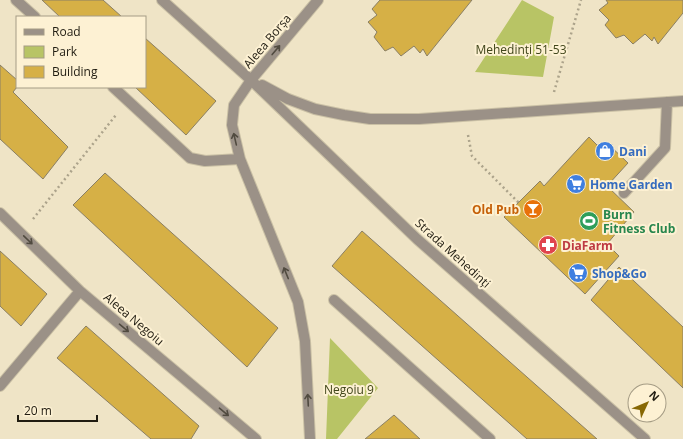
<svg xmlns="http://www.w3.org/2000/svg" width="683" height="439" font-family="'Open Sans',sans-serif">
<style>
.green{fill:#b8c465}
.building{fill:#d6b046;stroke:#8a7f64}
.lines{fill:none;stroke-linecap:round;stroke-linejoin:round}
.minor-casing{stroke:#cac0a5;stroke-width:12}
.path{stroke:#aca38b;stroke-width:2.5;stroke-dasharray:2 3;stroke-linecap:butt}
.minor{stroke:#9b9187;stroke-width:10}
.oneway{stroke:#514b40}
.labels{text-anchor:middle;dominant-baseline:central;stroke-width:4;stroke-linejoin:round;paint-order:stroke}
.street-label{font-size:12px;fill:#201c11;stroke:#fdf1d3}
.park-label{font-size:12px;fill:#41461b;stroke:#fdf1d3}
.shop-label{font-size:12px;font-weight:bold;fill:#366cbe;stroke:#fdf1d3;text-anchor:start}
.food-label{font-size:12px;font-weight:bold;fill:#c56008;stroke:#fdf1d3;text-anchor:end}
.leisure-label{font-size:12px;font-weight:bold;fill:#27864d;stroke:#fdf1d3;text-anchor:start}
.health-label{font-size:12px;font-weight:bold;fill:#be3a42;stroke:#fdf1d3;text-anchor:start}
</style>
<rect width="100%" height="100%" fill="#efe4c6"/>
<path class="green" d="M 522,0 L 554,17 L 543,77 L 475,72 Z
M 330,338 L 378,388 L 337,439 L 326,439 Z"/>
<path class="building" d="M 42,0 L 103,0 L 122,17 L 60,17 Z
M 380,0 L 472,0 L 427,56 L 423,49 L 420,53 L 414,46 L 401,56 L 393,47 L 385,51 L 374,37 L 377,32 L 368,22 L 377,15 L 372,9 Z
M 606,0 L 683,0 L 683,13 L 658,44 L 654,37 L 652,41 L 645,34 L 633,44 L 624,35 L 616,38 L 605,25 L 609,20 L 599,10 L 608,3 Z
M 145,38 L 216,101 L 186,135 L 135,87 L 145,87 Z
M 0,65 L 17,80 L 17,87 L 13,92 L 68,147 L 43,179 L 0,139 Z
M 589,137 L 600,148 L 606,142 L 628,163 L 607,186 L 634,212 L 607,244 L 619,256 L 585,294 L 504,217 L 540,181 L 544,186 Z
M 105,173 L 278,328 L 247,367 L 73,205 Z
M 362,231 L 597,439 L 527,439 L 332,266 Z
M 0,251 L 47,294 L 21,326 L 0,306 Z
M 619,267 L 683,327 L 683,388 L 591,300 Z
M 86,326 L 199,426 L 191,439 L 151,439 L 57,358 Z
M 394,415 L 420,439 L 365,439 Z"/>
<g class="lines">
<g class="minor-casing">
<path id="minor" d="M 16,0 L 35,17
M 162,0 L 251,80 L 417,239 L 645,439
M 262,85 L 288,99 L 315,109 L 344,115 L 370,119 L 419,119 L 683,101
M 113,87 L 190,158 L 205,161 L 240,159
M 624,193 L 665,148 L 667,102
M 0,213 L 80,291 L 256,439
M 334,300 L 490,439
M 0,386 L 80,291
M 310,439 L 305,341 L 298,302 L 240,159 L 232,125 L 234,105 L 251,80 L 318,0"/>
</g>
<path class="path" d="M 554,92 L 581,0
M 468,135 L 472,156 L 519,203
M 33,219 L 116,115"/>
<use href="#minor" class="minor"/>
</g>
<defs><path id="oneway-shaft" d="M-6 0H5M1.5-3L5.5 0L1.5 3" fill="none" stroke-width="1.6" stroke-linecap="round" stroke-linejoin="round"/></defs>
<g class="oneway">
<use href="#oneway-shaft" transform="translate(276 50) rotate(-50)"/>
<use href="#oneway-shaft" transform="translate(235 139) rotate(-103)"/>
<use href="#oneway-shaft" transform="translate(28 240) rotate(44)"/>
<use href="#oneway-shaft" transform="translate(286 273) rotate(-112)"/>
<use href="#oneway-shaft" transform="translate(124 328) rotate(40)"/>
<use href="#oneway-shaft" transform="translate(308 400) rotate(-93)"/>
<use href="#oneway-shaft" transform="translate(224 412) rotate(40)"/>
</g>
<defs>
<g id="shop-disc" transform="scale(1)"><circle r="9.5" fill="#3f7fe0" stroke="#fdf1d3"/><path d="M-5-2.5h2.3a2.7 3.5 0 0 1 5.4 0H5L5.5 6h-11ZM-1.5-2.5h3a1.5 2.3 0 0 0-3 0Z" fill="#fff"/></g>
<g id="supermarket-disc" transform="scale(1)"><circle r="9.5" fill="#3f7fe0" stroke="#fdf1d3"/><path d="M-6-5.5h2.5l.6 2H6L4.5 2H-2.5L-4.4-4H-6ZM-1.5 3.2a1.3 1.3 0 1 0 .1 0ZM3 3.2a1.3 1.3 0 1 0 .1 0Z" fill="#fff"/></g>
<g id="bar-disc" transform="scale(1)"><circle r="9.5" fill="#e8710a" stroke="#fdf1d3"/><path d="M-6-5H6L.8 .8V4.5H3.5V6h-7V4.5H-.8V.8Z" fill="#fff"/></g>
<g id="stadium-disc" transform="scale(1)"><circle r="9.5" fill="#2e9e5b" stroke="#fdf1d3"/><path d="M0-5a6.5 5 0 1 0 0 10a6.5 5 0 1 0 0-10ZM-3.5-1.8h7v3.6h-7Z" fill="#fff"/></g>
<g id="pharmacy-disc" transform="scale(1)"><circle r="9.5" fill="#e0444e" stroke="#fdf1d3"/><path d="M-2-6h4v4h4v4h-4v4h-4v-4h-4v-4h4Z" fill="#fff"/></g>
</defs>
<g fill-rule="evenodd">
<use href="#shop-disc" x="605" y="151"/>
<use href="#supermarket-disc" x="576" y="184"/>
<use href="#bar-disc" x="533" y="209"/>
<use href="#stadium-disc" x="589" y="221"/>
<use href="#pharmacy-disc" x="548" y="245"/>
<use href="#supermarket-disc" x="578" y="273"/>
</g>
<g class="labels">
<g class="street-label">
<text transform="translate(267 41) rotate(-50)">Aleea Borșa</text>
<text transform="translate(453 253) rotate(42)">Strada Mehedinți</text>
<text transform="translate(134 319) rotate(40)">Aleea Negoiu</text>
</g>
<g class="park-label">
<text x="521" y="49">Mehedinți 51-53</text>
<text x="349" y="389">Negoiu 9</text>
</g>
<g class="shop-label">
<text x="619" y="151">Dani</text>
<text x="590" y="184">Home Garden</text>
<text x="592" y="273">Shop&amp;Go</text>
</g>
<g class="food-label">
<text x="519" y="209">Old Pub</text>
</g>
<g class="leisure-label">
<text x="603" y="214">Burn<tspan x="603" dy="14">Fitness Club</tspan></text>
</g>
<g class="health-label">
<text x="562" y="245">DiaFarm</text>
</g>
</g>
<rect x="16" y="16" width="130" height="72" fill="#fdf1d3" stroke="#a59c85"/>
<rect x="24" y="29" width="20" height="6" fill="#9b9187" stroke="#a59c85"/>
<text x="52" y="36" font-size="12" fill="#201c11">Road</text>
<rect x="24" y="46" width="20" height="12" fill="#b8c465" stroke="#a59c85"/>
<text x="52" y="56" font-size="12" fill="#201c11">Park</text>
<rect x="24" y="66" width="20" height="12" fill="#d6b046" stroke="#a59c85"/>
<text x="52" y="76" font-size="12" fill="#201c11">Building</text>
<g transform="translate(647 403) rotate(46)"><circle r="19" fill="#fdf1d3" stroke="#a59c85"/>
<path d="M0-3L7 15L0 10L-7 15Z" fill="#876703"/>
<text y="-6" font-size="11" font-weight="bold" text-anchor="middle" fill="#201c11">N</text>
</g>
<path d="M18 415v6h79v-6" fill="none" stroke="#201c11" stroke-width="2"/>
<text x="24" y="415" font-size="12" fill="#201c11" stroke="#fdf1d3" stroke-width="3" paint-order="stroke">20 m</text>
</svg>
